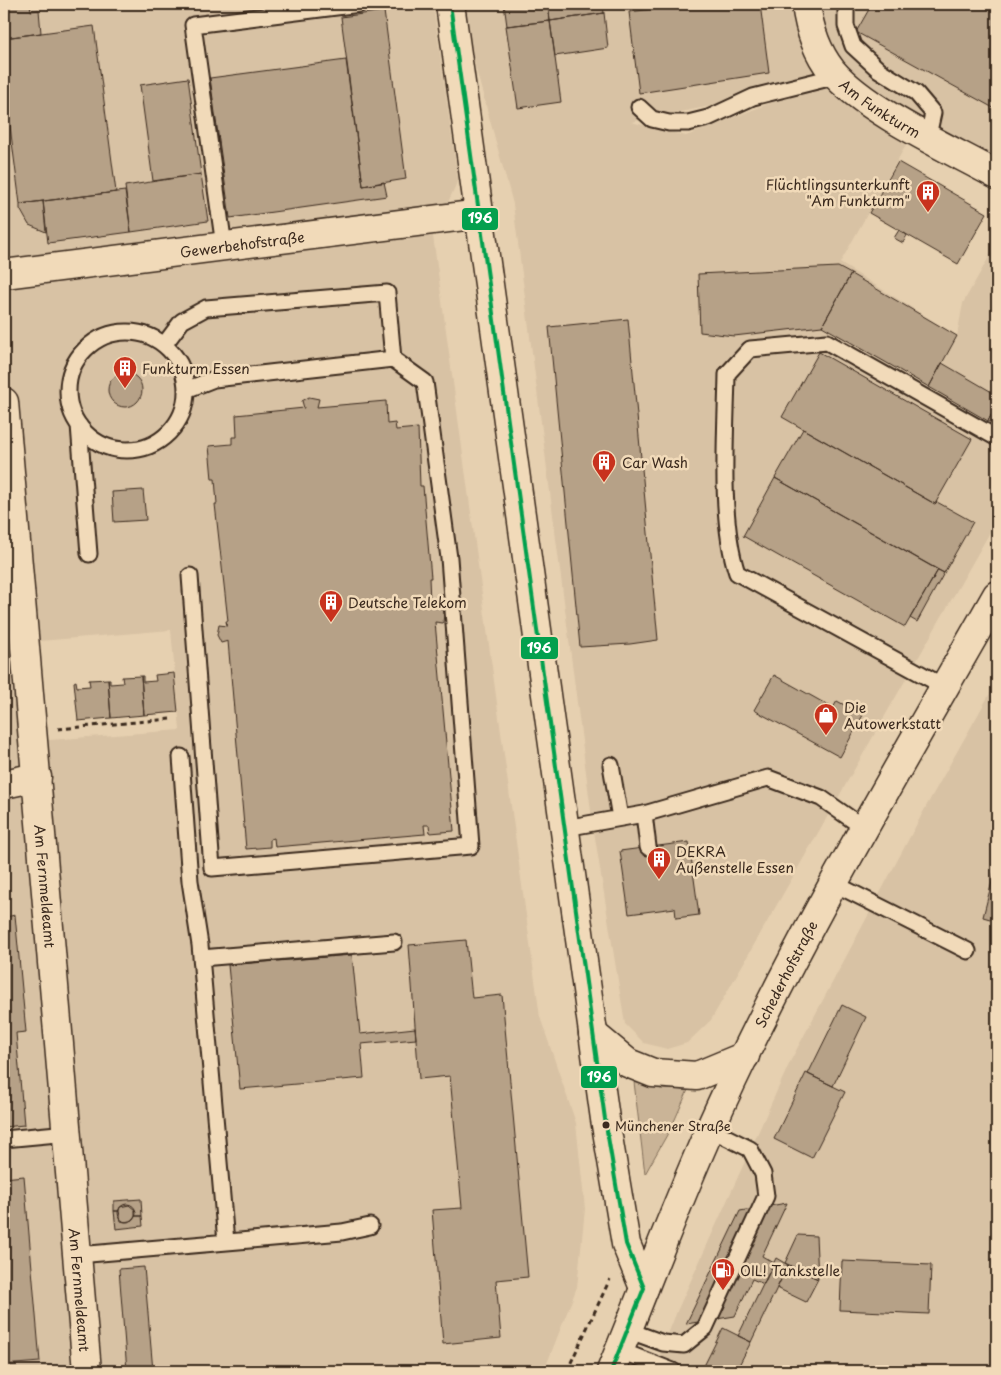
<svg xmlns="http://www.w3.org/2000/svg" width="1001" height="1375" font-family="'Playpen Sans',sans-serif">
<style>
.built{fill:#d8c2a4;fill-rule:evenodd}
.green{fill:#cab497;stroke:#826f5a}
.building{fill:#b6a187;stroke:#3b2a1e}
.lines{fill:none;stroke-linecap:round;stroke-linejoin:round}
.lane-casing{stroke:#3b2a1e;stroke-width:19}
.street-casing{stroke:#3b2a1e;stroke-width:31}
.secondary-casing{stroke:#3b2a1e;stroke-width:31}
.path{stroke:#3b2a1e;stroke-width:3;stroke-dasharray:5 4;stroke-linecap:butt}
.lane{stroke:#f1dab9;stroke-width:15}
.street{stroke:#f1dab9;stroke-width:28}
.secondary{stroke:#f1dab9;stroke-width:28}
.bus-1-casing{stroke:#f1dab9;stroke-width:8}
.bus-1{stroke:#03a04e;stroke-width:4}
.bus-dot{fill:#3b2a1e;stroke:#f1dab9;stroke-width:2}
.labels{text-anchor:middle;dominant-baseline:central;stroke-width:5;stroke-linejoin:round;paint-order:stroke}
.bus-label{font-size:13px;fill:#3b2a1e;stroke:#f1dab9;text-anchor:start}
.street-label{font-size:14px;fill:#3b2a1e;stroke:#f1dab9}
.poi-label{font-size:14px;fill:#3b2a1e;stroke:#f1dab9;text-anchor:start}
.line-badge{stroke:#f1dab9;stroke-width:2}
.badge-label{font-size:14px;text-anchor:middle;font-weight:bold;fill:#fff}
</style>
<rect width="100%" height="100%" fill="#e6d0b0"/>
<filter id="ink" filterUnits="userSpaceOnUse"><feTurbulence type="fractalNoise" baseFrequency=".02" numOctaves="2"/><feDisplacementMap in="SourceGraphic" scale="10" xChannelSelector="R" yChannelSelector="G"/><feConvolveMatrix kernelMatrix="1 2 1 2 8 2 1 2 1" color-interpolation-filters="sRGB"/></filter>
<g filter="url(#ink)">
<path class="built" d="M 4,4 L 433,4 L 458,180 L 433,236 L 540,1017 L 576,1123 L 585,1209 L 577,1287 L 544,1371 L 4,1371 ZM 171,630 L 180,730 L 36,741 L 28,642 Z
M 458,4 L 997,4 L 997,170 L 864,93 L 821,85 L 906,145 L 840,263 L 957,336 L 963,303 L 997,243 L 997,520 L 711,1020 L 687,1043 L 667,1049 L 644,1043 L 625,1024 L 592,819 L 513,204 ZM 816,85 L 686,136 L 631,122 Z
M 997,681 L 997,1371 L 653,1371 L 678,1309 L 791,1060 L 928,803 Z"/>
<path class="green" d="M 634,1082 L 661,1089 L 688,1090 L 672,1126 L 645,1174 Z"/>
<path class="building" d="M 4,4 L 30,4 L 31,11 L 39,10 L 41,33 L 4,38 Z
M 504,4 L 548,4 L 550,21 L 507,26 Z
M 548,4 L 603,4 L 604,13 L 550,21 Z
M 692,4 L 760,4 L 769,73 L 639,93 L 629,12 Z
M 872,4 L 997,4 L 997,110 L 856,32 Z
M 384,11 L 406,179 L 363,186 L 341,17 Z
M 604,13 L 608,48 L 555,56 L 550,21 Z
M 550,21 L 561,102 L 518,108 L 506,26 Z
M 94,26 L 116,192 L 20,204 L 4,80 L 4,38 Z
M 346,60 L 363,186 L 384,182 L 387,196 L 230,218 L 210,78 Z
M 188,78 L 201,174 L 153,181 L 140,85 Z
M 898,162 L 987,213 L 958,264 L 869,213 Z
M 201,174 L 208,221 L 131,232 L 125,186 Z
M 125,191 L 131,232 L 48,243 L 43,201 Z
M 43,201 L 46,232 L 29,225 L 20,209 L 20,204 Z
M 899,230 L 907,235 L 903,243 L 894,238 Z
M 838,267 L 851,274 L 822,326 L 734,336 L 700,332 L 698,274 Z
M 851,274 L 957,336 L 929,387 L 822,326 Z
M 628,319 L 658,640 L 630,644 L 580,647 L 549,327 Z
M 819,352 L 972,439 L 935,504 L 782,417 Z
M 942,363 L 997,395 L 997,404 L 988,421 L 929,387 Z
M108 390a17 17 0 1 1 34 0a17 17 0 1 1-34 0Z
M 309,397 L 319,399 L 317,407 L 386,401 L 387,424 L 395,423 L 396,430 L 418,428 L 420,486 L 423,486 L 431,578 L 429,578 L 430,602 L 433,602 L 434,607 L 441,605 L 444,613 L 443,623 L 435,622 L 454,831 L 430,833 L 429,825 L 424,825 L 425,834 L 275,847 L 274,838 L 270,839 L 270,847 L 246,849 L 228,641 L 221,643 L 217,635 L 219,625 L 227,626 L 226,621 L 228,621 L 215,504 L 217,504 L 215,479 L 212,479 L 209,446 L 232,444 L 232,437 L 237,437 L 236,415 L 304,408 L 302,401 Z
M 997,404 L 997,426 L 988,421 Z
M 803,429 L 935,504 L 937,502 L 973,522 L 944,573 L 775,478 Z
M 775,478 L 938,570 L 905,627 L 743,536 Z
M 143,490 L 146,520 L 114,522 L 112,492 Z
M 938,570 L 944,573 L 917,622 L 910,618 Z
M 174,673 L 178,712 L 144,715 L 141,676 L 143,676 L 143,682 L 156,681 L 155,675 Z
M 774,675 L 833,708 L 837,701 L 863,715 L 840,757 L 754,710 Z
M 141,676 L 144,715 L 111,718 L 108,679 L 110,679 L 110,684 L 123,683 L 122,677 Z
M 108,679 L 111,718 L 78,721 L 74,682 L 76,681 L 77,687 L 90,686 L 89,680 Z
M 689,842 L 699,915 L 676,918 L 675,908 L 629,914 L 620,851 Z
M 997,862 L 997,921 L 983,917 Z
M 4,893 L 6,917 L 15,915 L 26,1032 L 16,1033 L 24,1125 L 4,1127 Z
M 466,940 L 472,998 L 502,995 L 528,1277 L 496,1280 L 501,1338 L 443,1344 L 432,1210 L 462,1208 L 450,1076 L 419,1079 L 409,945 Z
M 352,955 L 360,1034 L 415,1028 L 416,1039 L 361,1044 L 364,1078 L 240,1089 L 228,965 Z
M 842,1005 L 866,1017 L 833,1086 L 808,1074 Z
M 806,1073 L 845,1092 L 812,1158 L 774,1139 Z
M 24,1176 L 40,1362 L 4,1365 L 4,1178 Z
M 141,1199 L 142,1216 L 135,1216 L 135,1210 L 129,1205 L 120,1207 L 119,1211 L 114,1211 L 114,1201 Z
M 787,1203 L 762,1256 L 774,1263 L 764,1284 L 752,1279 L 735,1316 L 686,1324 L 740,1211 Z
M118 1213a9 9 0 1 1 18 0a9 9 0 1 1-18 0Z
M 114,1211 L 119,1211 L 121,1221 L 125,1222 L 133,1220 L 135,1216 L 142,1216 L 143,1226 L 116,1229 Z
M 798,1235 L 816,1236 L 818,1279 L 785,1263 Z
M 776,1258 L 788,1265 L 751,1342 L 738,1336 Z
M 842,1261 L 931,1265 L 929,1314 L 840,1310 Z
M 788,1265 L 818,1279 L 806,1302 L 777,1288 Z
M 144,1267 L 153,1371 L 127,1371 L 119,1269 Z
M 723,1328 L 751,1342 L 736,1371 L 710,1371 L 703,1368 Z"/>
<g class="lines">
<g class="lane-casing">
<path id="lane" d="M 846,4 L 846,26 L 853,46 L 879,70 L 916,93 L 933,113 L 928,136
M 639,107 L 652,119 L 669,123 L 688,123 L 708,118 L 753,97 L 837,76
M 224,246 L 193,25 L 360,4
M68 391a59 59 0 1 1 118 0a59 59 0 1 1-118 0Z
M 164,345 L 182,321 L 206,308 L 387,293 L 393,359 L 214,379 L 186,390
M 79,425 L 89,554
M 190,576 L 212,868 L 471,846 L 449,558 L 425,382 L 393,359
M 945,687 L 737,573 C 719,518 726,433 727,374 L 750,349 L 827,342 L 997,438
M 181,757 L 190,881 L 200,945 L 226,1242
M 611,765 L 620,818
M 644,814 L 648,847
M 565,828 L 644,814 L 768,778 L 821,798 L 864,828
M 833,883 L 968,951
M 201,958 L 394,942
M 4,1139 L 68,1133
M 78,1255 L 342,1232 L 370,1226
M 627,1330 L 663,1343 L 684,1345 L 705,1328 L 766,1196 L 763,1174 L 750,1149 L 710,1129
M 619,1350 L 673,1371"/>
</g>
<g class="street-casing">
<g id="street">
<path d="M 450,4 L 605,1119 L 626,1244 L 644,1288"/>
<path id="s1" d="M 806,4 C 809,28 816,51 832,71 C 866,111 950,149 997,175"/>
<path id="s2" d="M 4,274 L 480,214"/>
<path id="s3" d="M 4,402 L 87,1371"/>
<path d="M 4,784 L 37,777"/>
<path d="M 593,1034 L 628,1063 L 653,1073 L 697,1076 L 745,1056"/>
</g>
</g>
<g class="secondary-casing">
<g id="secondary">
<path id="s4" d="M 611,1371 C 644,1291 674,1209 710,1129 C 793,944 897,771 997,595"/>
</g>
</g>
<path class="path" d="M 58,729 L 170,719
M 567,1371 L 610,1279"/>
<use href="#lane" class="lane"/>
<use href="#street" class="street"/>
<use href="#secondary" class="secondary"/>
<g class="bus-1-casing">
<path id="bus-1" d="M 450,4 L 605,1119 L 626,1244 L 644,1288
M 611,1371 L 644,1288"/>
</g>
<use href="#bus-1" class="bus-1"/>
</g>
</g>
<defs>
<g id="building-pin" transform="scale(1.25)"><path d="M0 17L-7.5 6A9.5 9.5 0 1 1 7.5 6Z" fill="#c8321e" stroke="#f1dab9"/><path d="M-4-6H4V6H1V3H-1V6H-4ZM-2.5-4.3h1.7v1.8h-1.7ZM.8-4.3h1.7v1.8H.8ZM-2.5-1h1.7V.8h-1.7ZM.8-1h1.7V.8H.8Z" fill="#fff"/></g>
<g id="shop-pin" transform="scale(1.25)"><path d="M0 17L-7.5 6A9.5 9.5 0 1 1 7.5 6Z" fill="#c8321e" stroke="#f1dab9"/><path d="M-5-2.5h2.3a2.7 3.5 0 0 1 5.4 0H5L5.5 6h-11ZM-1.5-2.5h3a1.5 2.3 0 0 0-3 0Z" fill="#fff"/></g>
<g id="fuel-pin" transform="scale(1.25)"><path d="M0 17L-7.5 6A9.5 9.5 0 1 1 7.5 6Z" fill="#c8321e" stroke="#f1dab9"/><path d="M-5.5-6h7V0h2V4h1.3V-2.5L3-4.5l.8-.8L6-3V5H2.5V1h-1V6h-7ZM-4.2-4.7v3.2H.2V-4.7Z" fill="#fff"/></g>
</defs>
<g fill-rule="evenodd">
<use href="#building-pin" x="928" y="192"/>
<use href="#building-pin" x="125" y="368"/>
<use href="#building-pin" x="604" y="462"/>
<use href="#building-pin" x="331" y="602"/>
<use href="#shop-pin" x="826" y="715"/>
<use href="#building-pin" x="659" y="859"/>
<use href="#fuel-pin" x="723" y="1270"/>
</g>
<circle class="bus-dot" cx="606" cy="1125" r="4.5"/>
<g class="labels">
<g class="bus-label">
<text x="615" y="1125">Münchener Straße</text>
</g>
<g class="street-label">
<text stroke="none"><textPath href="#s1" startOffset="134">Am Funkturm</textPath></text>
<text stroke="none"><textPath href="#s2" startOffset="240">Gewerbehofstraße</textPath></text>
<text stroke="none"><textPath href="#s3" startOffset="486">Am Fernmeldeamt</textPath></text>
<text stroke="none"><textPath href="#s4" startOffset="434">Schederhofstraße</textPath></text>
<text stroke="none"><textPath href="#s3" startOffset="891">Am Fernmeldeamt</textPath></text>
</g>
<g class="poi-label">
<text x="910" y="184" text-anchor="end">Flüchtlingsunterkunft<tspan x="910" dy="16">"Am Funkturm"</tspan></text>
<text x="142" y="368">Funkturm Essen</text>
<text x="622" y="462">Car Wash</text>
<text x="348" y="602">Deutsche Telekom</text>
<text x="844" y="707">Die<tspan x="844" dy="16">Autowerkstatt</tspan></text>
<text x="676" y="851">DEKRA<tspan x="676" dy="16">Außenstelle Essen</tspan></text>
<text x="740" y="1270">OIL! Tankstelle</text>
</g>
</g>
<g class="line-badge">
<rect x="461" y="207" width="38" height="24" rx="5" fill="#03a04e"/>
<rect x="520" y="636" width="39" height="24" rx="5" fill="#03a04e"/>
<rect x="580" y="1065" width="38" height="24" rx="5" fill="#03a04e"/>
</g>
<g class="badge-label">
<text x="480" y="223">196</text>
<text x="539" y="653">196</text>
<text x="599" y="1082">196</text>
</g>
<rect width="1001" height="1375" fill="none" stroke="#f1dab9" stroke-width="20"/>
<rect x="10" y="10" width="981" height="1355" fill="none" stroke="#3b2a1e" stroke-width="2" filter="url(#ink)"/>
</svg>
